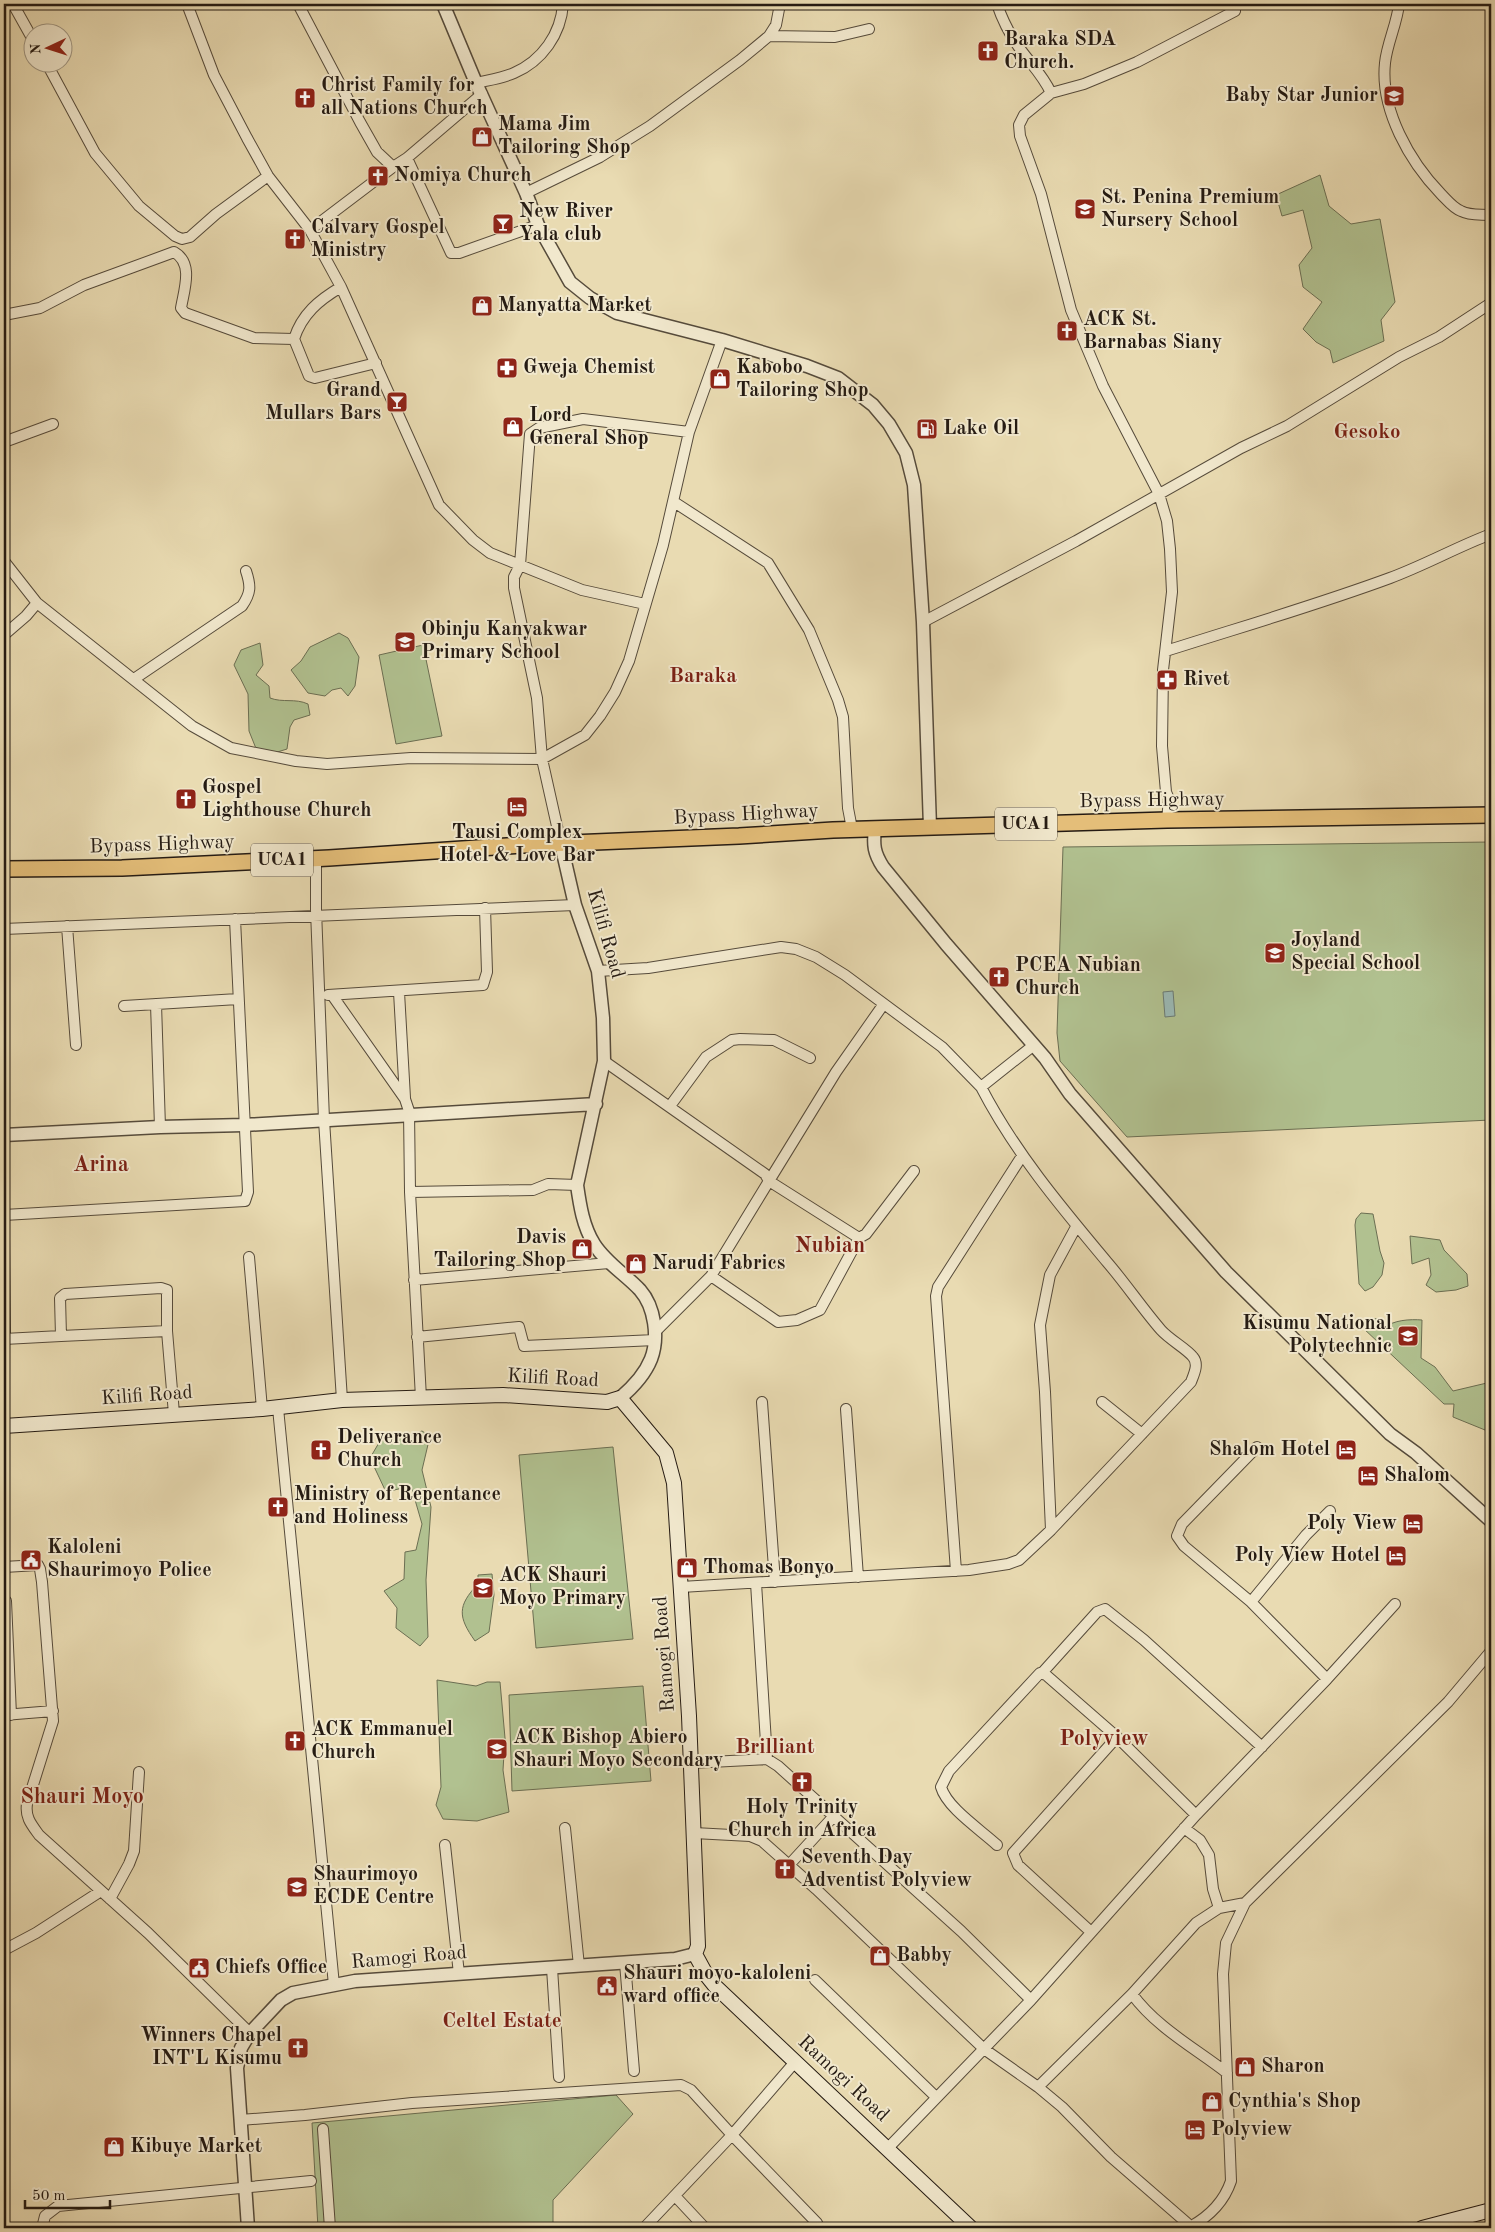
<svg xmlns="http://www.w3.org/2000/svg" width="1495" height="2232" font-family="'Old Standard TT',serif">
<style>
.green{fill:#b1c190;stroke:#6b6e52}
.water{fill:#9ab9b5;stroke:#6b7a74}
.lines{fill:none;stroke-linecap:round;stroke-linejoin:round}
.minor-casing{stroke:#564b3b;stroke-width:12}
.tertiary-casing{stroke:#564b3b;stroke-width:15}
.secondary-casing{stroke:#251b13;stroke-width:16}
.primary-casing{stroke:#251b13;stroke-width:18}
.minor{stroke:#f1e8cd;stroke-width:10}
.tertiary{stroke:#f1e8cd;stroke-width:12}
.secondary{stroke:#f1e8cd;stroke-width:14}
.primary{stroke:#e4be79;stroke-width:15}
.labels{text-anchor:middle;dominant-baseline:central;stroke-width:4;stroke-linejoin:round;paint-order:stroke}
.shield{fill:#f1e8cd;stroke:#62584b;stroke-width:1}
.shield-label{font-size:19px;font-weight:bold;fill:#251b13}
.poi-label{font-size:20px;font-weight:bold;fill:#251b13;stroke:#f1e8cd;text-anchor:start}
.street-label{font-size:20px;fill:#251b13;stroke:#f1e8cd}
.neighbourhood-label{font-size:21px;font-weight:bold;fill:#7a1f14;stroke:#f1e8cd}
.quarter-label{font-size:22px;font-weight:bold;fill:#7a1f14;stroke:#f1e8cd}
</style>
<rect width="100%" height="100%" fill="#e9dbb2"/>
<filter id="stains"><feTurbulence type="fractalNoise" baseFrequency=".004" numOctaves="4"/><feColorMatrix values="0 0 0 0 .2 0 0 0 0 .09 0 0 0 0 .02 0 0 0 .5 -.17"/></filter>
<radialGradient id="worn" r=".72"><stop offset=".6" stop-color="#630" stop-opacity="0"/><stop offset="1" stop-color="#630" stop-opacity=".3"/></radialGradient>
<path class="green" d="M 1320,175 L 1329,206 L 1351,224 L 1380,219 L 1395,302 L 1381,320 L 1384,341 L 1333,363 L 1330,350 L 1316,342 L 1303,329 L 1322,302 L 1303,287 L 1299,265 L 1312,248 L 1303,210 L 1282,216 L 1276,195 Z
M 339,633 L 348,638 L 359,657 L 355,686 L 348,696 L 341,688 L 332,690 L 325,696 L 308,693 L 291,670 L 301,661 L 310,647 Z
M 260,643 L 263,665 L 256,675 L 269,686 L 270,698 C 283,703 295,698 308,704 L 310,715 L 294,720 L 290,727 L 287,749 L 271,754 L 257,751 L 249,731 L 248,694 L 234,665 L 241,650 Z
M 423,645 L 442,736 L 396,744 L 379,655 Z
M 1491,842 L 1491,1120 L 1127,1137 L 1060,1061 L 1057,1033 L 1063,847 Z
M 1361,1213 L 1373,1214 L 1380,1251 L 1384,1263 L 1382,1275 L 1373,1287 L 1365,1291 L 1359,1284 L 1355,1225 L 1356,1219 Z
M 1410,1236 L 1440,1240 L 1444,1250 L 1467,1274 L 1468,1286 L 1456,1290 L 1436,1292 L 1426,1285 L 1431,1275 L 1429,1258 L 1412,1264 Z
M 1370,1318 L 1377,1319 L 1384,1328 C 1393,1320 1410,1319 1422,1320 L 1421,1358 L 1435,1367 L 1453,1391 L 1491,1382 L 1491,1420 L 1485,1430 L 1453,1417 L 1454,1404 L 1444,1404 L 1363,1328 Z
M 422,1431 L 430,1436 L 422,1470 L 431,1507 L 426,1580 L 428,1637 L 420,1646 L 396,1628 L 397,1608 L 384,1591 L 404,1579 L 405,1552 L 416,1550 L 422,1524 L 411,1486 L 386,1492 L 370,1458 L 380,1441 L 394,1440 Z
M 613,1447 L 633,1639 L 536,1648 L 519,1455 Z
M 492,1574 L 494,1595 L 489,1632 L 475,1641 C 458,1617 457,1606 478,1584 L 478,1575 Z
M 437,1680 L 476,1686 L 487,1682 L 500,1682 L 505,1738 L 503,1770 L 509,1812 L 477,1821 L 443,1819 L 436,1805 L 441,1787 Z
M 643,1686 L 651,1781 L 512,1791 L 509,1695 Z
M 616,2095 L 633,2114 L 553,2200 L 553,2228 L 318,2228 L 312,2123 Z"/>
<path class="water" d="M 1173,991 L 1175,1016 L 1165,1017 L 1163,992 Z"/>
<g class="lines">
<g class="minor-casing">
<path id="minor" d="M 13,4 L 32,38
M 187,4 L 214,75 L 247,138 L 268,176 L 310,230 L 341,287 L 439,505 L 473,540 L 490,553 L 582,590 L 645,604
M 298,4 L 360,122 L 377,152 L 393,167 L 310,230
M 997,4 C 1002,19 1009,33 1018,46 C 1029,62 1043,75 1051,93 L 1024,115 L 1019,125 L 1020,136 L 1041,194 L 1071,310 L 1103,386 L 1159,494 L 1167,521 L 1170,549 L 1172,592 L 1163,670 L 1162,746 L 1166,792 L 1169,799 L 1167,820
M 1399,4 C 1397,24 1387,43 1385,63 C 1380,110 1410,162 1441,194 C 1447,200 1453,208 1461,211 C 1470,216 1481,214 1491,215
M 769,36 L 835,37 L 869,29
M 46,62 L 95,153 L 139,206 L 175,236 L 182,239 L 190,237 L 216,214 L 268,176
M 476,83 C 489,80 503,78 514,73 C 542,61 561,34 563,4
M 1051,93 L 1084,84 L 1137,62 L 1235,11
M 407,158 L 451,253 L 459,253 L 538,225
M 393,167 L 407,158 L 482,94
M 526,193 L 600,157 L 650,126 L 740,60 L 769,36 L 776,25 L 780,4
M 4,315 L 40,308 L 84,285 L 174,252 C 194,263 184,290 181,308 L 185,313 L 254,338 L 294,339 L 309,376 L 315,378 L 376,363
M 294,339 C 302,314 319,300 341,287
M 4,442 L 53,424
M 674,502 L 768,563 L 809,630 L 838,700 L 843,717 L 848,808 L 852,829
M 4,561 L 37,603 L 192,726 L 231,748 L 296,761 L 327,764 L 411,758 L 542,759 L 585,735 L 600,716 L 615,692 L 629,661 L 663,545 L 689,432 L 722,340
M 923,622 L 1076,541 L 1241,448 L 1287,426 L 1399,357 L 1439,337 L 1491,303
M 4,635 L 26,616 L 37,603
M 1166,651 C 1241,627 1317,605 1390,578 C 1425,565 1457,547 1491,534
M 134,679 L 242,606 C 251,593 251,586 246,571
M 561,844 L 542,759 L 537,698 L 514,588 L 514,577 L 520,565 L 530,434 L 539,428 L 583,419 L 689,432
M 316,858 L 316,910 L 324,1120 L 342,1400
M 67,926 L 76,1045
M 4,929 L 575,905
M 598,971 L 648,968 L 781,947 L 796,949 L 816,957 L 845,975 L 942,1047 L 981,1087
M 399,992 L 405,1098
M 328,995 L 483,985 L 487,972 L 485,908
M 332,995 L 405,1099 L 409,1111 L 410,1192 L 421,1398
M 156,1004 L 160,1127
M 124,1006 L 238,999
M 604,1061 L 765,1174 L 769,1181 L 711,1276 L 654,1333
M 670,1106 L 706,1057 L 732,1040 L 740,1039 L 774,1040 L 810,1058
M 410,1192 L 533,1190 L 548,1184 L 577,1185
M 4,1215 L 245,1201 L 248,1192 L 235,919
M 859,1238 L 769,1181 L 836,1072 L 883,1005
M 4,1239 L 5,1339
M 249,1257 L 262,1409
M 711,1276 L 778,1322 L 797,1320 L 820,1310 L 859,1238 L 866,1234 L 914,1171
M 414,1280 L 609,1263
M 167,1331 L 61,1336 L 60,1298 L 65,1294 L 161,1288 L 167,1290 L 167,1331 L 174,1414
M 417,1337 L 519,1327 L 524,1346 L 655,1340
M 4,1339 L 61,1336
M 762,1402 L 775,1582
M 1102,1402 L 1142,1434
M 278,1408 L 334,1985
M 846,1409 L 858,1577
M 1257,1447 L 1182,1524 L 1177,1536 L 1184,1546 L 1251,1602 L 1327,1679
M 1051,1530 L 1045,1392 L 1040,1325 L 1050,1275 L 1076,1227
M 4,1567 L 38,1565 L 40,1569 L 42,1582 L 53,1721 L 27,1804 C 25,1817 31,1824 39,1835 L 148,1933 L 250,2033
M 956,1571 L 936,1296 L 938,1287 L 1022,1156
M 756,1583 L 767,1759
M 681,1587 L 969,1570 L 1008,1564 L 1019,1560 L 1051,1530 L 1191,1382 C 1194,1374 1199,1364 1193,1357 C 1187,1349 1170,1340 1161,1330 C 1142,1308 1126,1284 1107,1262 C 1061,1207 1014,1151 981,1087 L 1034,1045
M 4,1599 L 6,1601 L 11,1715
M 1251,1602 L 1306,1535 L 1330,1511
M 1042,1673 L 1097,1612 L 1105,1609 L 1144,1640 L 1262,1747
M 4,1715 L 53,1711
M 691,1763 L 767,1759 L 778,1766 L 961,1931 L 1031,2000 L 888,2148
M 565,1828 L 579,1966
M 1184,1828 L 1200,1840 L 1209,1855 L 1213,1889 L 1219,1908
M 694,1833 L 750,1836 L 762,1841 L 816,1889 L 984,2049 L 1038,2087 L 1062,2107 L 1111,2157 L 1187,2223 L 1190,2228
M 445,1845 L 459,1974
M 997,1845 C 981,1830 947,1808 941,1787 L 949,1771 L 1040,1673 L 1046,1675 L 1117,1737 L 1196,1815
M 789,1865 L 834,1816
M 110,1899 L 129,1864 L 134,1851 L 139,1772
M 1091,1932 L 1018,1865 L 1013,1853 L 1117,1737
M 4,1950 L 36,1933 L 101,1891
M 625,1963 L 634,2071
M 552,1968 L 559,2077
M 815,1980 L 936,2097
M 1132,1994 C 1157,2028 1195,2048 1227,2073
M 1031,2000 L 1196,1815 L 1327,1679 L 1395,1604
M 1038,2087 L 1132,1994 L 1196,1923 L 1219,1908 L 1245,1903
M 240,2120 L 305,2115 L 412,2103 L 681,2085 L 691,2090 L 732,2135 L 817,2223 L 819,2228
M 323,2129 L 330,2228
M 676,2197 L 705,2228
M 1190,2227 C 1210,2216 1224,2202 1231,2181 L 1223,1974 L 1226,1943 L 1245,1903 L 1448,1702 L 1491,1651
M 42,2228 L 45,2216 L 58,2206 L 311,2181
M 644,2228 L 732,2135 L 795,2062"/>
</g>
<g class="tertiary-casing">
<path id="tertiary" d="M 443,4 L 476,83 L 526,193 L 538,225 L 570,282 L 590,298 L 617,313 L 722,340 L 807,366 L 838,378 L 873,405 L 889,424 L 906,453 L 914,485 L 923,622 L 930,827
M 875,829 C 873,845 874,853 883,867 L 946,944 L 1045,1058 L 1070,1094 L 1226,1272 L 1390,1434 L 1416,1453 L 1491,1521
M 561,844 L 575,905 L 598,971 L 603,1018 L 604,1061 L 577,1185 C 580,1206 583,1226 594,1244 C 606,1263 625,1274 640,1290 C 655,1307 659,1338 651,1359 C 645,1374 632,1388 620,1398
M 4,1135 L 160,1127 L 244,1125 L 596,1104
M 248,2228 L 237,2068 L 241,2048 L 250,2033 L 281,2000 L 293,1993 L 355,1981 L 675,1959 L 695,1954"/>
</g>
<g class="secondary-casing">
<path id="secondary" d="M 4,1426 L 262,1409 L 342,1400 L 503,1395 L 607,1402 L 620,1398 L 666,1453 L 674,1483 L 689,1716 L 698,1946 L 695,1954 L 707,1976 L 715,1986 L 971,2228
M 1422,2228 L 1491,2210"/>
</g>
<g class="primary-casing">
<path id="primary" d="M 4,869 L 122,868 L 329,858 L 523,845 L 739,836 L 833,830 L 1167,820 L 1491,815"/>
</g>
<use href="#minor" class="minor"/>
<use href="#tertiary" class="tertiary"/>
<use href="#secondary" class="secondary"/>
<use href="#primary" class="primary"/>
</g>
<defs>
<g id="church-square" transform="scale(1.125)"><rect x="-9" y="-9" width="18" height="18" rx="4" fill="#8f2418" stroke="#f1e8cd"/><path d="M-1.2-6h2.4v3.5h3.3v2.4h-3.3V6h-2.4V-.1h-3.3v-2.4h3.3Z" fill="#fff"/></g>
<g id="school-square" transform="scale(1.125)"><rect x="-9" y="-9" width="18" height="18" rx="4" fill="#8f2418" stroke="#f1e8cd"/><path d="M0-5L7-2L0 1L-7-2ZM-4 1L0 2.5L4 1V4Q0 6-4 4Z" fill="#fff"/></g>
<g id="shop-square" transform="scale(1.125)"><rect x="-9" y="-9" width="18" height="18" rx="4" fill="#8f2418" stroke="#f1e8cd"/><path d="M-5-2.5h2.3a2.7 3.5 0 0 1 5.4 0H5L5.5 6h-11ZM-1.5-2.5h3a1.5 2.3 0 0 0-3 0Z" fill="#fff"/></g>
<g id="bar-square" transform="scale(1.125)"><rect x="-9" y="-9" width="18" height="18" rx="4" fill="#8f2418" stroke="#f1e8cd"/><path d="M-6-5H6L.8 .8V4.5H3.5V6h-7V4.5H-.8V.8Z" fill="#fff"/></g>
<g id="pharmacy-square" transform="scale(1.125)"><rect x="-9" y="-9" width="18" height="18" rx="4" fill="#8f2418" stroke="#f1e8cd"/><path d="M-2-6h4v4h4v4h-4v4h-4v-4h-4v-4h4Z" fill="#fff"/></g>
<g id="fuel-square" transform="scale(1.125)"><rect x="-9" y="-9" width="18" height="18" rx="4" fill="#8f2418" stroke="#f1e8cd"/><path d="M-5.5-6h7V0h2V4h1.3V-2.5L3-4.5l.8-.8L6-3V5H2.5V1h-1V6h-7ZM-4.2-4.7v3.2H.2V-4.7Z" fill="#fff"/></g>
<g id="hotel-square" transform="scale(1.125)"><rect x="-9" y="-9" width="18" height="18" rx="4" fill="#8f2418" stroke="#f1e8cd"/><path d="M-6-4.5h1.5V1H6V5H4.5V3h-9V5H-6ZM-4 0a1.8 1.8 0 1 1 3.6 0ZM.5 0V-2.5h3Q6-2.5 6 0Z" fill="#fff"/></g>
<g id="university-square" transform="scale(1.125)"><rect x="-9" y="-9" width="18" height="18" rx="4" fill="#8f2418" stroke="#f1e8cd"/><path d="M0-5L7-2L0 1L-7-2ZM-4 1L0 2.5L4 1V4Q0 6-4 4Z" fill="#fff"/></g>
<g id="civic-square" transform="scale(1.125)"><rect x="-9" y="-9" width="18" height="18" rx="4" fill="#8f2418" stroke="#f1e8cd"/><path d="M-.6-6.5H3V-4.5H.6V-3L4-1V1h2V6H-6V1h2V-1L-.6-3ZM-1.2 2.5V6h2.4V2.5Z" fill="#fff"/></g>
</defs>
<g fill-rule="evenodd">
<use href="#church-square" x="988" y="51"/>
<use href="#school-square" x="1394" y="96"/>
<use href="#church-square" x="305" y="98"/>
<use href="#shop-square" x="482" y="137"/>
<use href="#church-square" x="378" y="176"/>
<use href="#school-square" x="1085" y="209"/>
<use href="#bar-square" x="503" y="224"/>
<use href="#church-square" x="295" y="239"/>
<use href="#shop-square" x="482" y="306"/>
<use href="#church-square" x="1067" y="331"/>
<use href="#pharmacy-square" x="507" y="368"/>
<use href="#shop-square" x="720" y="379"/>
<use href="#bar-square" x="397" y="402"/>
<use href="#shop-square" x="513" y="427"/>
<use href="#fuel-square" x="927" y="429"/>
<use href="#school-square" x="405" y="642"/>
<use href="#pharmacy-square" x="1167" y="680"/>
<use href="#church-square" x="186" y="799"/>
<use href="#hotel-square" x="517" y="807"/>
<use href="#school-square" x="1275" y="953"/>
<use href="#church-square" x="999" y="977"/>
<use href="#shop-square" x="582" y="1249"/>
<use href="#shop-square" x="636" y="1264"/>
<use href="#university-square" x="1408" y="1336"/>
<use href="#church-square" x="321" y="1450"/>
<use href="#hotel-square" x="1346" y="1450"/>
<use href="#hotel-square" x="1368" y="1476"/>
<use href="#church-square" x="278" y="1507"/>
<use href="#hotel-square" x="1413" y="1524"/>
<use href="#hotel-square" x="1396" y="1556"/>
<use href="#civic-square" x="31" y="1560"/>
<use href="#shop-square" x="687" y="1568"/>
<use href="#school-square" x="483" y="1588"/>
<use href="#church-square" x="295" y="1741"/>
<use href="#school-square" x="497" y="1749"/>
<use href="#church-square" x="802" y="1782"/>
<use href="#church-square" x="785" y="1869"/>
<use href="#school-square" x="297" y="1887"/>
<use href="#shop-square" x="880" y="1956"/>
<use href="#civic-square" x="199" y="1968"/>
<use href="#civic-square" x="607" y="1986"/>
<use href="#church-square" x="298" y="2048"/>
<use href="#shop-square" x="1245" y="2067"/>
<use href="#shop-square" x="1212" y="2102"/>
<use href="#hotel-square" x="1195" y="2130"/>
<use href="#shop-square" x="114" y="2147"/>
</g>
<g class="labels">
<g class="shield">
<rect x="995" y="807.5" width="62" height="33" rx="4"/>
<rect x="251" y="843.5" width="62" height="33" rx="4"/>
</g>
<g class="shield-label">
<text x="1026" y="824">UCA1</text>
<text x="282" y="860">UCA1</text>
</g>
<g class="poi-label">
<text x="1004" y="40">Baraka SDA<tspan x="1004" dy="23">Church.</tspan></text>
<text x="321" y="86">Christ Family for<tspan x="321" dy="23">all Nations Church</tspan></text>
<text x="1378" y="96" text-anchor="end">Baby Star Junior</text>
<text x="498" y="125">Mama Jim<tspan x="498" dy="23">Tailoring Shop</tspan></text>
<text x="394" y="176">Nomiya Church</text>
<text x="1101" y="198">St. Penina Premium<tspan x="1101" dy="23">Nursery School</tspan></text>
<text x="519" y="212">New River<tspan x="519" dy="23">Yala club</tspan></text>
<text x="311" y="228">Calvary Gospel<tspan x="311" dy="23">Ministry</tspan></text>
<text x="498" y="306">Manyatta Market</text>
<text x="1083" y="320">ACK St.<tspan x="1083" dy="23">Barnabas Siany</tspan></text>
<text x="523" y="368">Gweja Chemist</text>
<text x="736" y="368">Kabobo<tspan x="736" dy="23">Tailoring Shop</tspan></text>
<text x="381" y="391" text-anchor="end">Grand<tspan x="381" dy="23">Mullars Bars</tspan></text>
<text x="529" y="416">Lord<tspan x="529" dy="23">General Shop</tspan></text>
<text x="943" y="429">Lake Oil</text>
<text x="421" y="630">Obinju Kanyakwar<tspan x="421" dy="23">Primary School</tspan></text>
<text x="1183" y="680">Rivet</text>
<text x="202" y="788">Gospel<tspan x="202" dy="23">Lighthouse Church</tspan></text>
<text x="517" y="833" text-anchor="middle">Tausi Complex<tspan x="517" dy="23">Hotel &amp; Love Bar</tspan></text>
<text x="1291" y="941">Joyland<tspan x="1291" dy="23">Special School</tspan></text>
<text x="1015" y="966">PCEA Nubian<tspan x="1015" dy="23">Church</tspan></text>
<text x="566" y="1238" text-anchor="end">Davis<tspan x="566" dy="23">Tailoring Shop</tspan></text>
<text x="652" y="1264">Narudi Fabrics</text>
<text x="1392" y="1324" text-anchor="end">Kisumu National<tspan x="1392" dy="23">Polytechnic</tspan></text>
<text x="337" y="1438">Deliverance<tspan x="337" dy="23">Church</tspan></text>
<text x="1330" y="1450" text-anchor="end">Shalom Hotel</text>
<text x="1384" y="1476">Shalom</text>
<text x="294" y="1495">Ministry of Repentance<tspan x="294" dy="23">and Holiness</tspan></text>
<text x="1397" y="1524" text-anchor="end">Poly View</text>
<text x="47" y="1548">Kaloleni<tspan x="47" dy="23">Shaurimoyo Police</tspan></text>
<text x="1380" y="1556" text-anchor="end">Poly View Hotel</text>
<text x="703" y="1568">Thomas Bonyo</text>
<text x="499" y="1576">ACK Shauri<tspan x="499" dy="23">Moyo Primary</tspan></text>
<text x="311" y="1730">ACK Emmanuel<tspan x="311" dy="23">Church</tspan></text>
<text x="513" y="1738">ACK Bishop Abiero<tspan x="513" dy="23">Shauri Moyo Secondary</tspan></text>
<text x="802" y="1808" text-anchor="middle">Holy Trinity<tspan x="802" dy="23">Church in Africa</tspan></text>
<text x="801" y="1858">Seventh Day<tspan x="801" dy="23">Adventist Polyview</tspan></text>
<text x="313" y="1875">Shaurimoyo<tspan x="313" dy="23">ECDE Centre</tspan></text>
<text x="896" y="1956">Babby</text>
<text x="215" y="1968">Chiefs Office</text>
<text x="623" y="1974">Shauri moyo-kaloleni<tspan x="623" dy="23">ward office</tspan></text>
<text x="282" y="2036" text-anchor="end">Winners Chapel<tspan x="282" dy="23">INT'L Kisumu</tspan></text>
<text x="1261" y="2067">Sharon</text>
<text x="1228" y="2102">Cynthia's Shop</text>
<text x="1211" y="2130">Polyview</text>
<text x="130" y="2147">Kibuye Market</text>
</g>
<g class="street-label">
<text transform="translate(1152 801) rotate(-1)">Bypass Highway</text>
<text transform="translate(746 815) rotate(-3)">Bypass Highway</text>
<text transform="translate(162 845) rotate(-2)">Bypass Highway</text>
<text transform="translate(605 934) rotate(74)">Kilifi Road</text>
<text transform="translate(553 1379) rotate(3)">Kilifi Road</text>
<text transform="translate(147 1396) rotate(-4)">Kilifi Road</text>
<text transform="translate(665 1654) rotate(-94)">Ramogi Road</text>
<text transform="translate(409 1958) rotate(-5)">Ramogi Road</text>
<text transform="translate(843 2079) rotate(43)">Ramogi Road</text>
</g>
<g class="neighbourhood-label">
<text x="1367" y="432">Gesoko</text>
<text x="703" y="676">Baraka</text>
<text x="775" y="1747">Brilliant</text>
<text x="502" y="2021">Celtel Estate</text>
</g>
<g class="quarter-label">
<text x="101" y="1165">Arina</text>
<text x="830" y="1246">Nubian</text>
<text x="1104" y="1739">Polyview</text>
<text x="82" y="1797">Shauri Moyo</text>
</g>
</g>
<rect width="1495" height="2232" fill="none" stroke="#e9dbb2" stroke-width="20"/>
<rect x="5" y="5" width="1485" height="2222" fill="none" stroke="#251b13" stroke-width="2.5"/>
<rect x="10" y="10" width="1475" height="2212" fill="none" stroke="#251b13"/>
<g transform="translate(48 48) rotate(266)"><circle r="24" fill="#f1e8cd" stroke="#9f9683"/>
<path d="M0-4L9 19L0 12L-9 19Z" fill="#8f2418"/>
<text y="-8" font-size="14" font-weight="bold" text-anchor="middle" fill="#251b13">N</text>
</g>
<path d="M25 2200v8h85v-8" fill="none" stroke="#251b13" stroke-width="2.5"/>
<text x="32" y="2200" font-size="15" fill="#251b13" stroke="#f1e8cd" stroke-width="4" paint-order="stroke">50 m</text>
<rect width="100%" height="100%" filter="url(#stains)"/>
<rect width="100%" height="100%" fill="url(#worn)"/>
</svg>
